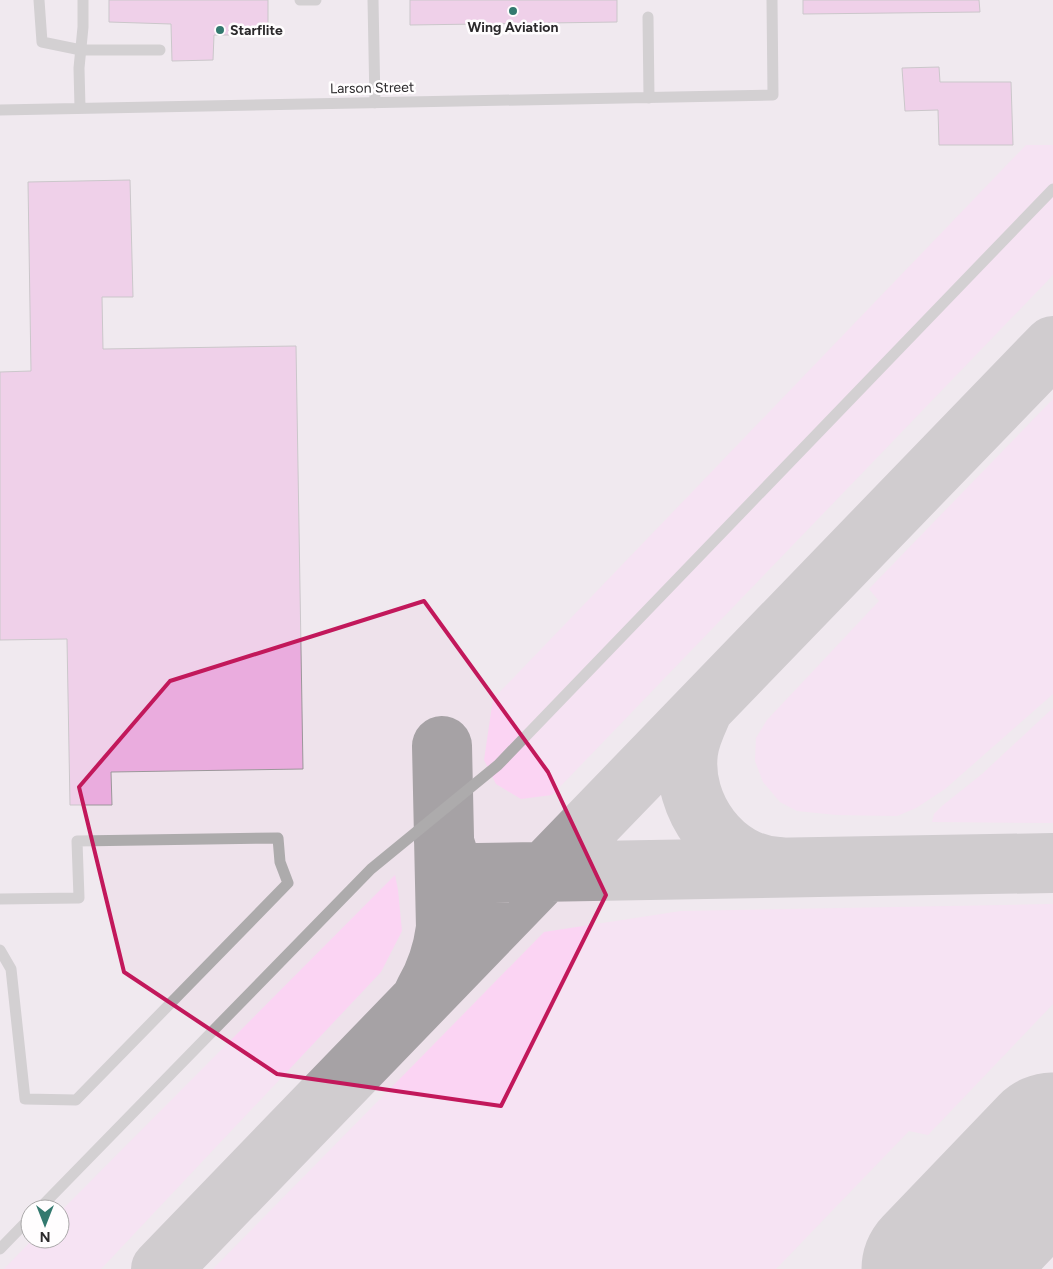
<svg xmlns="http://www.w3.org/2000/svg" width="1053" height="1269" font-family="Figtree,sans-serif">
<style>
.built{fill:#eee2eb;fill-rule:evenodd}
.green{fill:#fbd4f3}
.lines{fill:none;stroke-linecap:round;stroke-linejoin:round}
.taxiway{stroke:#a6a2a5;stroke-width:60}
.runway{stroke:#a6a2a5;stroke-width:151}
.building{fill:#eaacde;stroke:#9b979a}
.service{stroke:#adabac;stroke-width:11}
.marked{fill:none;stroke:#c2185b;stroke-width:4;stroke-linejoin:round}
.poi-dot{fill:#33796f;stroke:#fffdfe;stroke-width:2}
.labels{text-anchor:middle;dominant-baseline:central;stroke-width:5;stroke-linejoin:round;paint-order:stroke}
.poi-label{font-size:14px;font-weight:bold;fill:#2c2a2c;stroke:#fffdfe}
.street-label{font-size:14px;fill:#2c2a2c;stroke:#fffdfe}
</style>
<rect width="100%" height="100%" fill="#f3eef2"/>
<path class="built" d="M 0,0 L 1053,0 L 1053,1269 L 0,1269 ZM 30,1209 L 60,1209 L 60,1239 L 30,1239 Z"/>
<path class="green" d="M 1026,145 L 1053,145 L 1053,275 L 552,795 L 521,799 L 496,784 L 484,760 L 493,699 Z
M 1053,399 L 1053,694 L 945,789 L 916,808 L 897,816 L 837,815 L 797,811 L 780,802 L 763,782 L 755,761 L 756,738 L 767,720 L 879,601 L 869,589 Z
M 1053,708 L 1053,823 L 932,822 L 934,814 L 942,806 L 982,774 Z
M 395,875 L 398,890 L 402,931 L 381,972 L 101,1269 L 4,1269 L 33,1239 L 60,1239 L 60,1212 Z
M 1053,904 L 1053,1004 L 928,1135 L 909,1131 L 776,1269 L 213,1269 L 544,932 L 681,911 Z"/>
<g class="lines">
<path class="taxiway" d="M 703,709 C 697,723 690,736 688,752 C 681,806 723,865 779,867
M 444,842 C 451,865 452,871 478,873 L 1053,863
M 424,993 C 436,973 443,951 446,928 L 442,746
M 161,1269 L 1053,346"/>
<path class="runway" d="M 937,1269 L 1053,1148"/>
</g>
<path class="building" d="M 109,0 L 268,0 L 268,35 L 214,35 L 213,60 L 172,61 L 171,24 L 109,22 Z
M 410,0 L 617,0 L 617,22 L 410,25 Z
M 803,0 L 979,0 L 980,12 L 803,14 Z
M 939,67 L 940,82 L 1011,82 L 1013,145 L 939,145 L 938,110 L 905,111 L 902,68 Z
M 130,180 L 133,297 L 102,297 L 103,349 L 296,346 L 303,769 L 111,772 L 112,805 L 70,805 L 67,639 L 0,640 L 0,372 L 31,371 L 28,182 Z"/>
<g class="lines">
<path class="service" d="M 39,0 L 42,42 L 81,50 L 160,50
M 300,0 L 316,0
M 373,0 L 375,103
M 648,17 L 649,98
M 80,108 L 79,68 L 83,27 L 83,0
M 0,110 L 773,95 L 772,0
M 0,899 L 79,898 L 77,841 L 278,838 L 280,862 L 288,883 L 76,1100 L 25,1099 L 11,969 L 0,950
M 39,1209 L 371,869 L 498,765 L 1053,189
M 0,1249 L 30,1218"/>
</g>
<path d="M0 0H1053V1269H0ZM 424,601 L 548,772 L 606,895 L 501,1106 L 277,1074 L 124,972 L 79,787 L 170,681 Z" fill="#f3eef2" fill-opacity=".55" fill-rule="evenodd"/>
<path class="marked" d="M 424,601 L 548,772 L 606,895 L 501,1106 L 277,1074 L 124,972 L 79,787 L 170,681 Z"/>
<g class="poi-dot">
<circle cx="513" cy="11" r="5"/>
<circle cx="220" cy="30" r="5"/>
</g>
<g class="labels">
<g class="poi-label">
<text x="513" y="27">Wing Aviation</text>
<text x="230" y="30" text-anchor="start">Starflite</text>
</g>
<g class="street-label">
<text transform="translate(372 88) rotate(-1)">Larson Street</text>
</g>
</g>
<g transform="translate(45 1224) rotate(180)"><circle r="24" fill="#fffdfe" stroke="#aba9aa"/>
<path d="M0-4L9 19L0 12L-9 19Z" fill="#33796f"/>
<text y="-8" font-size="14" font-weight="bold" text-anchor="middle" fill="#2c2a2c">N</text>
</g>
</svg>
